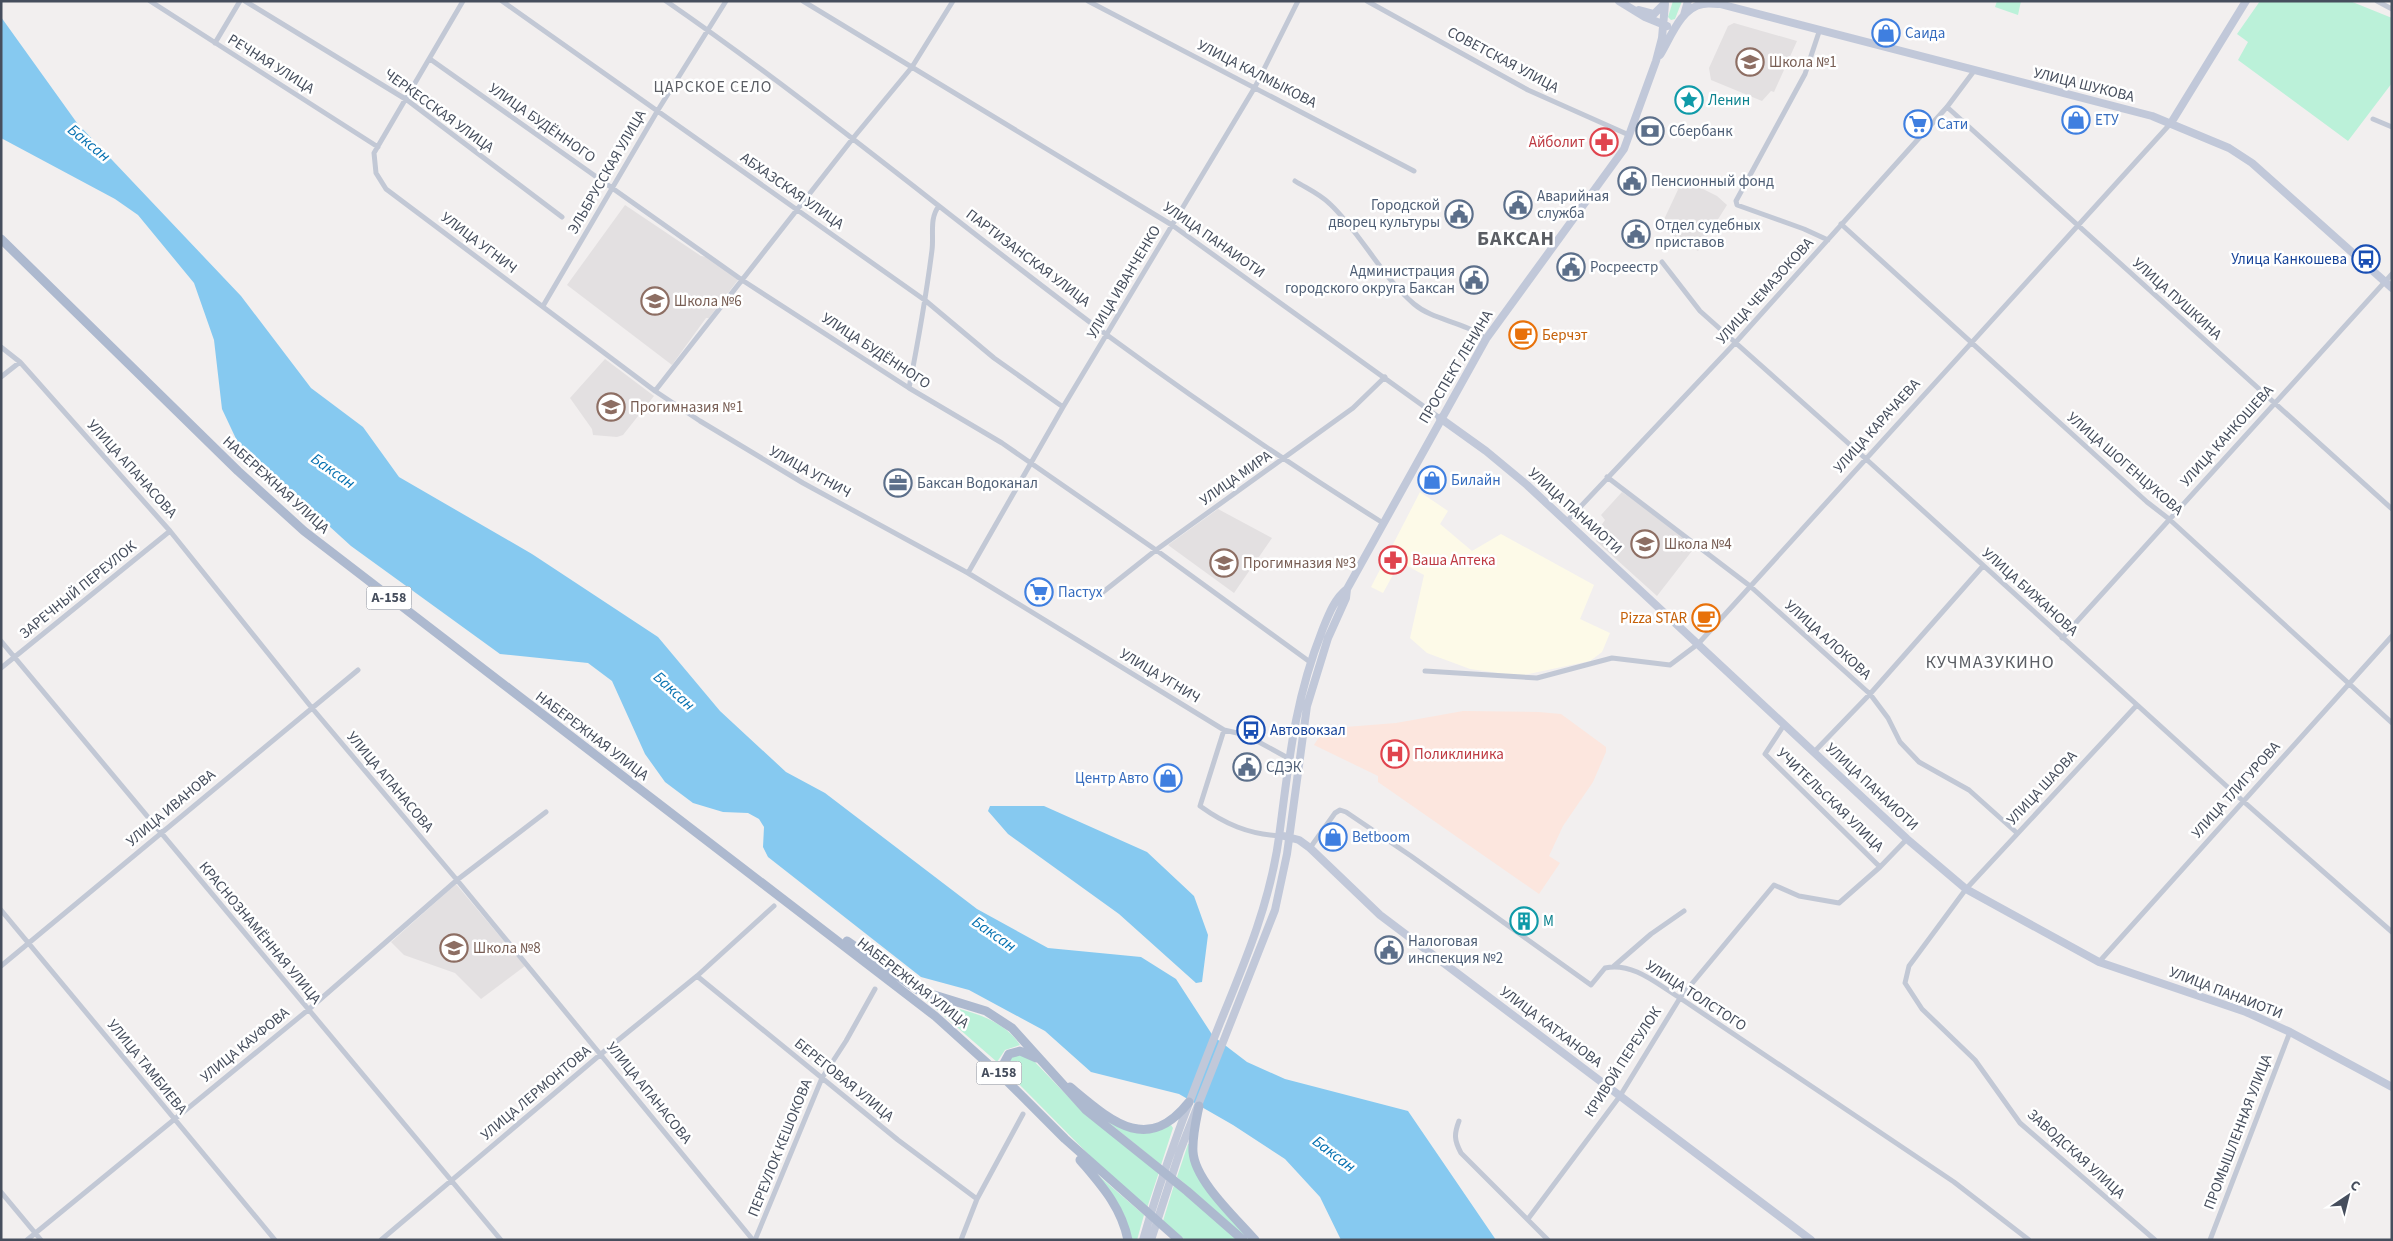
<svg xmlns="http://www.w3.org/2000/svg" width="2393" height="1241" font-family="'Source Sans 3',sans-serif">
<style>
.commercial{fill:#fdfae8}
.education{fill:#e3e0e1}
.medical{fill:#fce6de}
.green{fill:#bbf1d9}
.water{fill:#86c9f0}
.lines{fill:none;stroke-linecap:round;stroke-linejoin:round}
.street{stroke:#c2c8d5;stroke-width:5}
.secondary{stroke:#c1c8d9;stroke-width:8}
.primary{stroke:#adb9cf;stroke-width:9}
.labels{text-anchor:middle;dominant-baseline:central;stroke-width:5;stroke-linejoin:round;paint-order:stroke}
.shield{fill:#fff;stroke:#7e838e;stroke-width:1}
.shield-label{font-size:14px;font-weight:bold;fill:#464e5d}
.shop-label{font-size:15px;fill:#366cbe;stroke:#fff;text-anchor:start}
.street-label{font-size:15px;fill:#464e5d;stroke:#fff}
.education-label{font-size:15px;fill:#785e54;stroke:#fff;text-anchor:start}
.culture-label{font-size:15px;fill:#0d838f;stroke:#fff;text-anchor:start}
.service-label{font-size:15px;fill:#4e5e75;stroke:#fff;text-anchor:start}
.health-label{font-size:15px;fill:#be3a42;stroke:#fff;text-anchor:start}
.transit-label{font-size:15px;fill:#164399;stroke:#fff;text-anchor:end}
.food-label{font-size:15px;fill:#c56008;stroke:#fff;text-anchor:start}
.neighbourhood-label{font-size:16px;letter-spacing:1px;fill:#5b5e64;stroke:#fff}
.water-label{font-size:16px;font-style:italic;fill:#0671b1;stroke:#fff}
.quarter-label{font-size:18px;letter-spacing:1px;fill:#5b5e64;stroke:#fff}
.district-label{font-size:20px;font-weight:bold;letter-spacing:1px;fill:#5b5e64;stroke:#fff}
</style>
<rect width="100%" height="100%" fill="#f2efef"/>
<path class="commercial" d="M 1420,492 L 1448,511 L 1440,524 L 1472,551 L 1501,534 L 1594,585 L 1580,619 L 1610,633 L 1602,652 L 1590,661 L 1519,676 L 1470,669 L 1427,653 L 1410,638 L 1424,575 L 1400,562 L 1383,593 L 1371,587 Z"/>
<path class="education" d="M 1734,23 L 1797,41 L 1774,92 L 1771,91 L 1762,101 L 1711,80 L 1709,68 L 1728,26 Z
M 1683,179 L 1717,196 L 1727,205 L 1698,251 L 1660,228 Z
M 625,205 L 701,256 L 707,257 L 738,280 L 709,318 L 706,318 L 672,365 L 567,285 Z
M 605,359 L 654,396 L 623,435 L 617,437 L 593,435 L 592,429 L 570,398 Z
M 1622,492 L 1651,512 L 1695,547 L 1657,596 L 1596,541 L 1602,534 L 1598,530 L 1605,520 L 1601,515 Z
M 1218,509 L 1272,538 L 1234,593 L 1168,545 Z
M 456,884 L 525,966 L 481,999 L 455,973 L 404,955 L 391,942 Z"/>
<path class="medical" d="M 1463,711 L 1539,712 L 1561,714 L 1606,747 L 1606,752 L 1593,782 L 1563,826 L 1549,856 L 1560,863 L 1539,894 L 1378,782 L 1378,776 L 1314,745 L 1322,732 L 1333,728 L 1396,723 Z"/>
<path class="green" d="M 1673,1 L 1682,1 L 1675,19 L 1671,20 L 1668,17 Z
M 1997,1 L 2021,1 L 2018,15 L 1995,7 Z
M 2260,1 L 2350,1 L 2392,18 L 2392,83 L 2348,141 L 2238,60 L 2248,42 L 2237,34 Z
M 926,1000 C 959,1010 1000,1014 1020,1045 L 1005,1050 L 997,1062 Z
M 1019,1053 L 1031,1058 L 1078,1107 L 1159,1172 L 1147,1208 L 1103,1169 L 1008,1073 L 1005,1066 L 1007,1059 Z
M 1086,1104 L 1106,1119 L 1160,1129 L 1171,1125 L 1173,1128 L 1161,1165 Z
M 1188,1144 L 1190,1144 L 1190,1153 L 1249,1240 L 1177,1177 Z
M 1091,1169 L 1144,1215 L 1137,1240 L 1131,1240 C 1127,1209 1110,1191 1091,1169 Z
M 1174,1185 L 1238,1240 L 1185,1240 L 1163,1221 Z"/>
<path class="water" d="M 1,17 L 77,123 L 241,296 L 311,388 L 363,427 L 399,477 L 532,554 L 658,637 L 720,711 L 786,772 L 825,793 L 977,909 L 1048,948 L 1141,957 L 1176,979 L 1213,1036 L 1247,1062 L 1285,1079 L 1408,1111 L 1496,1240 L 1341,1240 L 1320,1197 L 1285,1159 L 1233,1125 L 1179,1094 L 1091,1072 L 1045,1031 L 969,990 L 921,977 L 768,857 L 763,847 L 764,827 L 759,819 L 748,813 L 723,812 L 693,803 L 665,782 L 645,754 L 612,681 L 588,663 L 500,654 L 351,546 L 238,443 L 222,409 L 214,340 L 194,283 L 138,215 L 115,199 L 1,138 Z
M 990,806 L 1044,806 L 1147,852 L 1194,896 L 1208,935 L 1202,982 L 1196,983 L 1119,914 L 1008,834 L 988,811 Z"/>
<g class="lines">
<path class="street" d="M 150,1 L 378,147
M 245,1 L 407,100 L 562,217
M 463,1 L 374,153 L 376,173 L 386,189 L 655,391 L 700,421 L 803,483 L 968,573 L 1224,730 L 1246,735 L 1288,758
M 502,1 L 926,301 L 994,358 L 1063,407
M 666,1 C 818,106 959,225 1107,335 C 1197,401 1289,464 1383,523
M 803,1 L 1172,225 L 1440,418
M 1088,1 L 1414,171
M 1367,1 L 1528,90 L 1629,135
M 2377,1 L 2392,9
M 1820,29 L 1805,74 L 1736,201 L 1737,205 L 1804,229 L 1828,240
M 215,43 L 240,1
M 430,59 L 742,280 L 909,388 L 1002,443 L 1156,550 L 1310,662
M 1947,107 L 2392,509
M 2373,119 L 2392,127
M 1295,181 C 1306,188 1320,194 1330,204 C 1360,232 1381,276 1414,304 C 1434,321 1464,321 1486,339
M 1841,224 L 2147,502 L 2169,519 L 2392,723
M 1662,262 L 1700,311 L 1866,459 L 2243,801 L 2392,932
M 543,306 L 658,110 L 726,1
M 1,347 L 20,362 L 170,531 L 312,708 L 457,880 L 753,1240
M 1,377 L 20,362
M 909,388 C 918,342 926,297 932,250 C 934,236 929,218 939,206
M 655,391 L 854,137 L 912,67 L 953,1
M 1607,477 L 1750,586 L 1870,694 L 1888,718 L 1900,742 L 1919,762 L 1969,790 L 2017,833
M 1566,522 L 1736,342 L 1947,107 L 1974,71
M 968,573 L 1063,407 L 1255,87 L 1298,1
M 1098,596 L 1156,550 L 1353,408 L 1385,377
M 2062,638 L 2392,274
M 1,641 L 501,1240
M 1,668 L 170,531
M 1425,671 L 1537,678 L 1612,658 L 1670,665 L 1698,644 L 2171,123
M 2137,705 L 1966,889 L 1909,966 L 1905,983 L 1922,1009 L 1975,1060 L 2020,1123 L 2155,1240
M 1784,725 L 1765,754 L 1880,867
M 1224,730 L 1200,806 C 1225,824 1248,834 1280,836
M 1814,752 L 1870,694 L 1983,566
M 1310,848 L 1335,813 L 1340,810 L 1346,812 L 1411,856 L 1591,985 L 1605,968 C 1633,962 1657,984 1680,998 L 1954,1182 L 2029,1240
M 1,910 L 275,1240
M 2099,962 L 2392,636
M 1,966 L 358,670
M 1614,966 L 1651,934 L 1684,911
M 697,976 L 898,1140 L 977,1199
M 1459,1121 C 1454,1134 1454,1140 1461,1153 L 1548,1240
M 1,1192 L 41,1240
M 1528,1219 L 1620,1096 L 1680,998 L 1774,885 L 1799,896 L 1839,903 L 1880,867 L 1907,839
M 27,1240 L 308,1010 L 457,880 L 546,812
M 381,1240 L 601,1054 L 697,976 L 774,906
M 755,1240 L 822,1078 L 846,1041 L 875,989
M 961,1240 L 977,1199 L 1023,1114
M 2210,1240 L 2290,1032"/>
<path class="secondary" d="M 1619,1 L 1645,17 L 1667,26
M 1639,10 L 1654,14 L 1663,5
M 1684,15 L 1688,1
M 1660,55 C 1670,39 1681,7 1703,4 C 1708,3 1714,4 1720,4 L 2152,116 L 2229,148 L 2252,163 L 2392,288
M 2171,123 L 2246,1
M 1440,418 L 1486,451 L 1527,485 L 1907,839 L 1966,889 L 2099,962 L 2246,1012 L 2290,1032 L 2392,1087
M 1284,836 L 1299,840 L 1310,848 L 1380,915 L 1811,1240
M 1143,1240 C 1164,1166 1192,1094 1220,1023 C 1245,962 1270,903 1279,837 C 1289,762 1294,702 1322,631 C 1328,616 1334,599 1347,589 L 1486,339 L 1624,149 L 1656,61 L 1662,38 L 1665,4
M 1151,1240 L 1180,1151 L 1275,910 L 1287,854 L 1307,706 L 1328,638 L 1346,598 L 1347,589"/>
<path class="primary" d="M 1,239 L 238,471 L 304,531 L 935,1016 L 1007,1081 L 1065,1139 L 1179,1240
M 847,941 L 918,990 L 986,1011 L 1012,1028 L 1086,1110 L 1187,1191 L 1243,1240
M 1006,1079 L 1002,1067 L 1009,1054 L 1020,1051 L 1036,1058
M 1070,1087 C 1111,1121 1147,1155 1189,1102
M 1199,1106 C 1196,1121 1192,1137 1193,1152 C 1195,1181 1236,1218 1255,1240
M 1080,1160 C 1101,1185 1121,1206 1128,1240"/>
</g>
<defs>
<g id="shop-ring" transform="scale(1.4375)"><circle r="9.5" fill="#fff" stroke="#3f7fe0" stroke-width="1.5"/><path d="M-5-2.5h2.3a2.7 3.5 0 0 1 5.4 0H5L5.5 6h-11ZM-1.5-2.5h3a1.5 2.3 0 0 0-3 0Z" fill="#3f7fe0"/></g>
<g id="school-ring" transform="scale(1.4375)"><circle r="9.5" fill="#fff" stroke="#8d6e63" stroke-width="1.5"/><path d="M0-5L7-2L0 1L-7-2ZM-4 1L0 2.5L4 1V4Q0 6-4 4Z" fill="#8d6e63"/></g>
<g id="sight-ring" transform="scale(1.4375)"><circle r="9.5" fill="#fff" stroke="#0f9aa8" stroke-width="1.5"/><path d="M0-6L1.8-2.2L6-1.7L2.9 1.2L3.7 5.4L0 3.3L-3.7 5.4L-2.9 1.2L-6-1.7L-1.8-2.2Z" fill="#0f9aa8"/></g>
<g id="supermarket-ring" transform="scale(1.4375)"><circle r="9.5" fill="#fff" stroke="#3f7fe0" stroke-width="1.5"/><path d="M-6-5.5h2.5l.6 2H6L4.5 2H-2.5L-4.4-4H-6ZM-1.5 3.2a1.3 1.3 0 1 0 .1 0ZM3 3.2a1.3 1.3 0 1 0 .1 0Z" fill="#3f7fe0"/></g>
<g id="bank-ring" transform="scale(1.4375)"><circle r="9.5" fill="#fff" stroke="#5c6f8a" stroke-width="1.5"/><path d="M-6-4H6V4H-6ZM0-2.3a2.3 2.3 0 1 0 0 4.6a2.3 2.3 0 1 0 0-4.6Z" fill="#5c6f8a"/></g>
<g id="pharmacy-ring" transform="scale(1.4375)"><circle r="9.5" fill="#fff" stroke="#e0444e" stroke-width="1.5"/><path d="M-2-6h4v4h4v4h-4v4h-4v-4h-4v-4h4Z" fill="#e0444e"/></g>
<g id="civic-ring" transform="scale(1.4375)"><circle r="9.5" fill="#fff" stroke="#5c6f8a" stroke-width="1.5"/><path d="M-.6-6.5H3V-4.5H.6V-3L4-1V1h2V6H-6V1h2V-1L-.6-3ZM-1.2 2.5V6h2.4V2.5Z" fill="#5c6f8a"/></g>
<g id="bus-ring" transform="scale(1.4375)"><circle r="9.5" fill="#fff" stroke="#1a4fb4" stroke-width="1.5"/><path d="M-5-6H5V4H4V6H2V4H-2V6H-4V4H-5ZM-3.5-4V0h7V-4ZM-3.5 1.2v1.5H-2V1.2ZM2 1.2v1.5H3.5V1.2Z" fill="#1a4fb4"/></g>
<g id="cafe-ring" transform="scale(1.4375)"><circle r="9.5" fill="#fff" stroke="#e8710a" stroke-width="1.5"/><path d="M-5.5-4.5H6V0H3Q3 3.5 0 3.5H-2.5Q-5.5 3.5-5.5 0ZM3-3.2v2h1.7v-2ZM-6 4.5H4V6H-6Z" fill="#e8710a"/></g>
<g id="office-ring" transform="scale(1.4375)"><circle r="9.5" fill="#fff" stroke="#5c6f8a" stroke-width="1.5"/><path d="M-6-3h4V-5.5h4V-3h4V5H-6ZM-1-4.5V-3h2v-1.5ZM-6 0V1H6V0Z" fill="#5c6f8a"/></g>
<g id="hospital-ring" transform="scale(1.4375)"><circle r="9.5" fill="#fff" stroke="#e0444e" stroke-width="1.5"/><path d="M-5-5h3v3.5h4V-5h3V5h-3V1.5h-4V5h-3Z" fill="#e0444e"/></g>
<g id="building-ring" transform="scale(1.4375)"><circle r="9.5" fill="#fff" stroke="#0f9aa8" stroke-width="1.5"/><path d="M-4-6H4V6H1V3H-1V6H-4ZM-2.5-4.3h1.7v1.8h-1.7ZM.8-4.3h1.7v1.8H.8ZM-2.5-1h1.7V.8h-1.7ZM.8-1h1.7V.8H.8Z" fill="#0f9aa8"/></g>
</defs>
<g fill-rule="evenodd">
<use href="#shop-ring" x="1886" y="33"/>
<use href="#school-ring" x="1750" y="62"/>
<use href="#sight-ring" x="1689" y="100"/>
<use href="#shop-ring" x="2076" y="120"/>
<use href="#supermarket-ring" x="1918" y="124"/>
<use href="#bank-ring" x="1650" y="131"/>
<use href="#pharmacy-ring" x="1604" y="142"/>
<use href="#civic-ring" x="1632" y="181"/>
<use href="#civic-ring" x="1518" y="205"/>
<use href="#civic-ring" x="1459" y="214"/>
<use href="#civic-ring" x="1636" y="234"/>
<use href="#bus-ring" x="2366" y="259"/>
<use href="#civic-ring" x="1571" y="267"/>
<use href="#civic-ring" x="1474" y="280"/>
<use href="#school-ring" x="655" y="301"/>
<use href="#cafe-ring" x="1523" y="335"/>
<use href="#school-ring" x="611" y="407"/>
<use href="#shop-ring" x="1432" y="480"/>
<use href="#office-ring" x="898" y="483"/>
<use href="#school-ring" x="1645" y="544"/>
<use href="#pharmacy-ring" x="1393" y="560"/>
<use href="#school-ring" x="1224" y="563"/>
<use href="#supermarket-ring" x="1039" y="592"/>
<use href="#cafe-ring" x="1706" y="618"/>
<use href="#bus-ring" x="1251" y="730"/>
<use href="#hospital-ring" x="1395" y="754"/>
<use href="#civic-ring" x="1247" y="767"/>
<use href="#shop-ring" x="1168" y="778"/>
<use href="#shop-ring" x="1333" y="837"/>
<use href="#building-ring" x="1524" y="921"/>
<use href="#school-ring" x="454" y="948"/>
<use href="#civic-ring" x="1389" y="950"/>
</g>
<g class="labels">
<g class="shield">
<rect x="366.5" y="586.5" width="45" height="23" rx="4"/>
<rect x="976.5" y="1061.5" width="45" height="23" rx="4"/>
</g>
<g class="shield-label">
<text x="389" y="598">А-158</text>
<text x="999" y="1073">А-158</text>
</g>
<g class="shop-label">
<text x="1905" y="33">Саида</text>
<text x="2095" y="120">ЕТУ</text>
<text x="1937" y="124">Сати</text>
<text x="1451" y="480">Билайн</text>
<text x="1058" y="592">Пастух</text>
<text x="1149" y="778" text-anchor="end">Центр Авто</text>
<text x="1352" y="837">Betboom</text>
</g>
<g class="street-label">
<text transform="translate(1503 60) rotate(28)">СОВЕТСКАЯ УЛИЦА</text>
<text transform="translate(271 64) rotate(32)">РЕЧНАЯ УЛИЦА</text>
<text transform="translate(1257 74) rotate(27)">УЛИЦА КАЛМЫКОВА</text>
<text transform="translate(2084 85) rotate(14)">УЛИЦА ШУКОВА</text>
<text transform="translate(439 111) rotate(36)">ЧЕРКЕССКАЯ УЛИЦА</text>
<text transform="translate(542 123) rotate(35)">УЛИЦА БУДЁННОГО</text>
<text transform="translate(607 172) rotate(-60)">ЭЛЬБРУССКАЯ УЛИЦА</text>
<text transform="translate(792 191) rotate(35)">АБХАЗСКАЯ УЛИЦА</text>
<text transform="translate(1214 240) rotate(35)">УЛИЦА ПАНАИОТИ</text>
<text transform="translate(479 243) rotate(37)">УЛИЦА УГНИЧ</text>
<text transform="translate(1028 258) rotate(37)">ПАРТИЗАНСКАЯ УЛИЦА</text>
<text transform="translate(1124 282) rotate(-59)">УЛИЦА ИВАНЧЕНКО</text>
<text transform="translate(1765 291) rotate(-48)">УЛИЦА ЧЕМАЗОКОВА</text>
<text transform="translate(2177 299) rotate(42)">УЛИЦА ПУШКИНА</text>
<text transform="translate(876 351) rotate(33)">УЛИЦА БУДЁННОГО</text>
<text transform="translate(1456 367) rotate(-59)">ПРОСПЕКТ ЛЕНИНА</text>
<text transform="translate(1877 426) rotate(-48)">УЛИЦА КАРАЧАЕВА</text>
<text transform="translate(2227 436) rotate(-48)">УЛИЦА КАНКОШЕВА</text>
<text transform="translate(2125 464) rotate(41)">УЛИЦА ШОГЕНЦУКОВА</text>
<text transform="translate(132 469) rotate(48)">УЛИЦА АПАНАСОВА</text>
<text transform="translate(810 472) rotate(29)">УЛИЦА УГНИЧ</text>
<text transform="translate(1236 478) rotate(-35)">УЛИЦА МИРА</text>
<text transform="translate(276 485) rotate(42)">НАБЕРЕЖНАЯ УЛИЦА</text>
<text transform="translate(1575 511) rotate(42)">УЛИЦА ПАНАИОТИ</text>
<text transform="translate(78 590) rotate(-39)">ЗАРЕЧНЫЙ ПЕРЕУЛОК</text>
<text transform="translate(2030 592) rotate(42)">УЛИЦА БИЖАНОВА</text>
<text transform="translate(1828 640) rotate(42)">УЛИЦА АЛОКОВА</text>
<text transform="translate(1160 676) rotate(31)">УЛИЦА УГНИЧ</text>
<text transform="translate(592 736) rotate(37)">НАБЕРЕЖНАЯ УЛИЦА</text>
<text transform="translate(390 782) rotate(50)">УЛИЦА АПАНАСОВА</text>
<text transform="translate(1872 787) rotate(43)">УЛИЦА ПАНАИОТИ</text>
<text transform="translate(2042 788) rotate(-47)">УЛИЦА ШАОВА</text>
<text transform="translate(2236 790) rotate(-48)">УЛИЦА ТЛИГУРОВА</text>
<text transform="translate(1830 800) rotate(44)">УЧИТЕЛЬСКАЯ УЛИЦА</text>
<text transform="translate(171 808) rotate(-40)">УЛИЦА ИВАНОВА</text>
<text transform="translate(260 933) rotate(50)">КРАСНОЗНАМЁННАЯ УЛИЦА</text>
<text transform="translate(913 983) rotate(38)">НАБЕРЕЖНАЯ УЛИЦА</text>
<text transform="translate(2226 993) rotate(21)">УЛИЦА ПАНАИОТИ</text>
<text transform="translate(1696 996) rotate(33)">УЛИЦА ТОЛСТОГО</text>
<text transform="translate(1551 1027) rotate(37)">УЛИЦА КАТХАНОВА</text>
<text transform="translate(245 1045) rotate(-39)">УЛИЦА КАУФОВА</text>
<text transform="translate(1623 1062) rotate(-57)">КРИВОЙ ПЕРЕУЛОК</text>
<text transform="translate(147 1067) rotate(51)">УЛИЦА ТАМБИЕВА</text>
<text transform="translate(844 1080) rotate(39)">БЕРЕГОВАЯ УЛИЦА</text>
<text transform="translate(536 1093) rotate(-40)">УЛИЦА ЛЕРМОНТОВА</text>
<text transform="translate(649 1093) rotate(51)">УЛИЦА АПАНАСОВА</text>
<text transform="translate(2238 1132) rotate(-69)">ПРОМЫШЛЕННАЯ УЛИЦА</text>
<text transform="translate(780 1148) rotate(-68)">ПЕРЕУЛОК КЕШОКОВА</text>
<text transform="translate(2076 1154) rotate(42)">ЗАВОДСКАЯ УЛИЦА</text>
</g>
<g class="education-label">
<text x="1769" y="62">Школа №1</text>
<text x="674" y="301">Школа №6</text>
<text x="630" y="407">Прогимназия №1</text>
<text x="1664" y="544">Школа №4</text>
<text x="1243" y="563">Прогимназия №3</text>
<text x="473" y="948">Школа №8</text>
</g>
<g class="culture-label">
<text x="1708" y="100">Ленин</text>
<text x="1543" y="921">М</text>
</g>
<g class="service-label">
<text x="1669" y="131">Сбербанк</text>
<text x="1651" y="181">Пенсионный фонд</text>
<text x="1537" y="196">Аварийная<tspan x="1537" dy="17">служба</tspan></text>
<text x="1440" y="205" text-anchor="end">Городской<tspan x="1440" dy="17">дворец культуры</tspan></text>
<text x="1655" y="225">Отдел судебных<tspan x="1655" dy="17">приставов</tspan></text>
<text x="1590" y="267">Росреестр</text>
<text x="1455" y="271" text-anchor="end">Администрация<tspan x="1455" dy="17">городского округа Баксан</tspan></text>
<text x="917" y="483">Баксан Водоканал</text>
<text x="1266" y="767">СДЭК</text>
<text x="1408" y="941">Налоговая<tspan x="1408" dy="17">инспекция №2</tspan></text>
</g>
<g class="health-label">
<text x="1585" y="142" text-anchor="end">Айболит</text>
<text x="1412" y="560">Ваша Аптека</text>
<text x="1414" y="754">Поликлиника</text>
</g>
<g class="transit-label">
<text x="2347" y="259">Улица Канкошева</text>
<text x="1270" y="730" text-anchor="start">Автовокзал</text>
</g>
<g class="food-label">
<text x="1542" y="335">Берчэт</text>
<text x="1687" y="618" text-anchor="end">Pizza STAR</text>
</g>
<g class="neighbourhood-label">
<text x="713" y="87">ЦАРСКОЕ СЕЛО</text>
</g>
<g class="water-label">
<text transform="translate(89 143) rotate(39)">Баксан</text>
<text transform="translate(333 471) rotate(35)">Баксан</text>
<text transform="translate(674 691) rotate(42)">Баксан</text>
<text transform="translate(994 934) rotate(35)">Баксан</text>
<text transform="translate(1334 1154) rotate(37)">Баксан</text>
</g>
<g class="quarter-label">
<text x="1990" y="662">КУЧМАЗУКИНО</text>
</g>
<g class="district-label">
<text x="1516" y="239">БАКСАН</text>
</g>
</g>
<rect width="2393" height="1241" fill="none" stroke="#464e5d" stroke-width="5"/>
<g transform="translate(2348 1196) rotate(35)" stroke="#ffffff" stroke-width="4" paint-order="stroke">
<path d="M0-4L9 19L0 12L-9 19Z" fill="#464e5d"/>
<text y="-8" font-size="14" font-weight="bold" text-anchor="middle" fill="#464e5d">С</text>
</g>
</svg>
